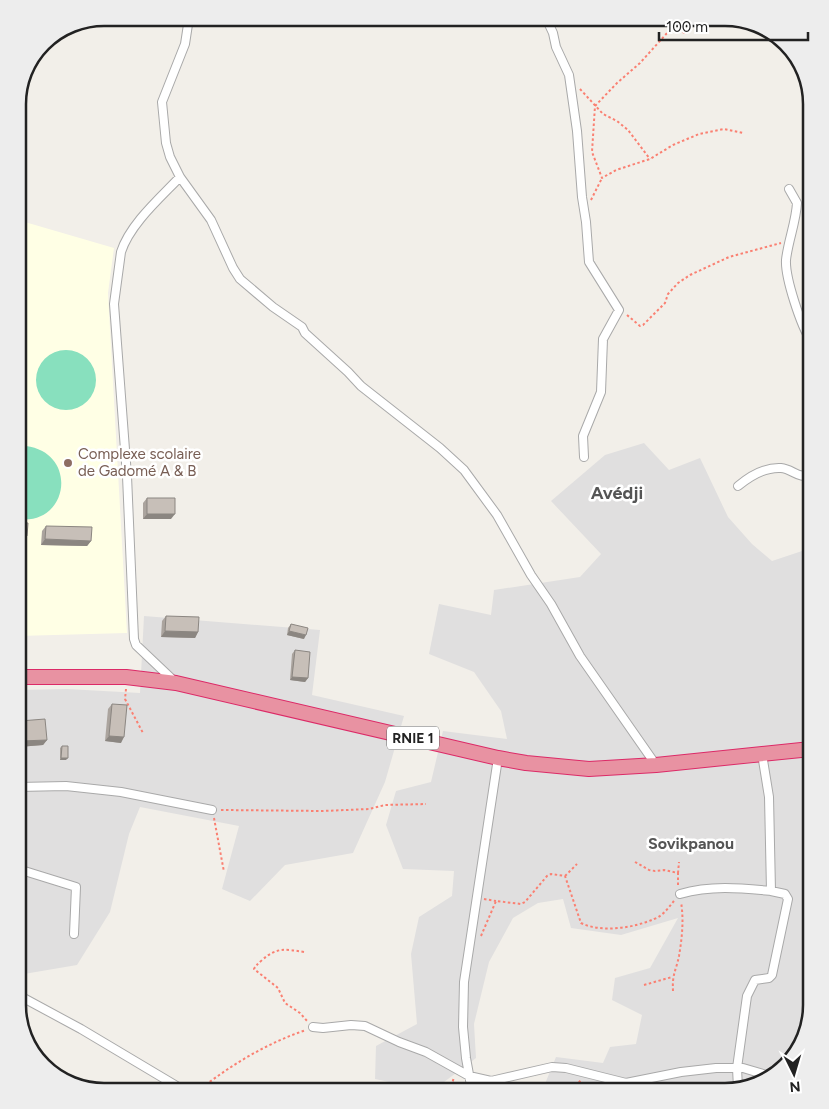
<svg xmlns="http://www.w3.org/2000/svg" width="829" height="1109" font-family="Figtree,sans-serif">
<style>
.residential{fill:#e0dfdf}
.education{fill:#ffffe5}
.pitch{fill:#88e0be}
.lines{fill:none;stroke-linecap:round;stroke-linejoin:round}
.street-casing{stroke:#a9a9a9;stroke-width:10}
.highway-casing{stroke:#dc2a67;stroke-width:16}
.path{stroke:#fa8072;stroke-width:2;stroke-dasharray:2.5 2.5;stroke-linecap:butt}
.street{stroke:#fff;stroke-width:8}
.highway{stroke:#e892a2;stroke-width:14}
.wall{fill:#aba49e}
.shaded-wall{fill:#8b8681}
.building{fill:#c7bfb8;stroke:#8b8681}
.education-dot{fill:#8d6e63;stroke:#fff;stroke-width:2}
.labels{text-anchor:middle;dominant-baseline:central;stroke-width:5;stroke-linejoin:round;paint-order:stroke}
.shield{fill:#fff;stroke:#646464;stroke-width:1}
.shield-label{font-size:14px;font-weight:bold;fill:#222}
.education-label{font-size:15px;fill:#785e54;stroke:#fff;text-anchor:start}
.neighbourhood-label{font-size:16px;font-weight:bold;fill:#555;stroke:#fff}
.quarter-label{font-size:18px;font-weight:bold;fill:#555;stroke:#fff}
.rim{fill:none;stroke:#222;stroke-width:2.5}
</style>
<rect width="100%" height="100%" fill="#f2efe9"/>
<path class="residential" d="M 644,443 L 669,470 L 700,458 L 728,517 L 752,544 L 772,561 L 811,548 L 811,1005 L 800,1048 L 773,1077 L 725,1091 L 542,1091 L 556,1057 L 603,1063 L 610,1047 L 636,1044 L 642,1015 L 612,1000 L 615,978 L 650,968 L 678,918 L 621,935 L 571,928 L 563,899 L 538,903 L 513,918 L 489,962 L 474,1024 L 476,1058 L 432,1091 L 375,1079 L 376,1046 L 417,1024 L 411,954 L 419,917 L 452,896 L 454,871 L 403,869 L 386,825 L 396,791 L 431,782 L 443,731 L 507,739 L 501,711 L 474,672 L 429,654 L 439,604 L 491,615 L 494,590 L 580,577 L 601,554 L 551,501 L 605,455 Z
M 144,616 L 320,630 L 312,695 L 404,716 L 385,782 L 353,853 L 285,865 L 250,901 L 222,889 L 239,826 L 140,807 L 129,834 L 110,912 L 77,965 L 18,975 L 18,690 L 67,689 L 140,693 Z"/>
<path class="education" d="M 18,220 L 114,248 L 108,293 L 127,633 L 18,636 Z"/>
<path class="pitch" d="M36 380a30 30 0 1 1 60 0a30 30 0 1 1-60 0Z
M 26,446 C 79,453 69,526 18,519 L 18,447 Z"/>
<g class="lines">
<g class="street-casing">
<path id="street" d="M 189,18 L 185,44 L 162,102 L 166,143 L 170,157 L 180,177 L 211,220 L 233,268 L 240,279 L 273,307 L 302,327 L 305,333 L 348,372 L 361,386 L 440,448 L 464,470 L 497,515 L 531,575 L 551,604 L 580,656 L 656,765
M 546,18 L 553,33 L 556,47 L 569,75 L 577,131 L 582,197 L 586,222 L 589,262 L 619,310 L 603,339 L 601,392 L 583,436 L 584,457
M 789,189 L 797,203 C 796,222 788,241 786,260 C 785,278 801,326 811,341
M 738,486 C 750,476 764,467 781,468 C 793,469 799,480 811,474
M 174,681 L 136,645 L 134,639 L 127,476 L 114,304 L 121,252 C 130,224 160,198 180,177
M 18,787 L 66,786 L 121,792 L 212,810
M 18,869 L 76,887 L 74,934
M 680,894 C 711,885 740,888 771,891
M 18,995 L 81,1029 L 185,1091
M 313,1027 L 323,1028 L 351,1025 L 365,1026 L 399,1042 L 426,1052 L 469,1076 L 491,1081 L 552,1067 L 566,1068 L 626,1083 L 681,1072 L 716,1068 L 743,1068 L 773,1077
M 738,1088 L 737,1068 L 747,996 L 755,980 L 769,978 L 772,975 L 788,899 L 785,894 L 771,891 L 769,797 L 762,754
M 472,1091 L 466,1058 L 463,1027 L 464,982 L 498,758
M 482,1091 L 491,1081"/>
</g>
<g class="highway-casing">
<path id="highway" d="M 18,677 L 126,677 L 176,683 L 498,758 L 526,763 L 589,769 L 656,765 L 811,749"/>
</g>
<path class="path" d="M 685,33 L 674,29 L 668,32 L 640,63 L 617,83 L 595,106 L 592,152 L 602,178 L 616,170 L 650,159 L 673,145 L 699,134 L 724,129 L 743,133
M 580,89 L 603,114 L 617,121 L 628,130 L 650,159
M 591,200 L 602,178
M 627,315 L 640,326 L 643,325 L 665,303 L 668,294 L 678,283 L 690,275 L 729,257 L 781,243
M 126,689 L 125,699 L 143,733
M 221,810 L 323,811 L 369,809 L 385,805 L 426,804
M 214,818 L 224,872
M 635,862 L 649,870 L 655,871 L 664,870 L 678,873 L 678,886
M 678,873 L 679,862
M 565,876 L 577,864
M 484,899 L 496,901
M 481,936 L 496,901 L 521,904 L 525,902 L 547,876 L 551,874 L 565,876 L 581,923 C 601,933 634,928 654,919 C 663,916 668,908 674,901
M 304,952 C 285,949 277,947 262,960 C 258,964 256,965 254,969 L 278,988 L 285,1003 L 300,1013 L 308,1022
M 644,985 L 672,977
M 673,991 C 672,974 676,971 679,956 C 682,938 684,920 681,902
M 572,1090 L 581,1080
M 198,1091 C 229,1066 267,1043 306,1030
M 450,1091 L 454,1077"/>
<use href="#street" class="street"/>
<use href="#highway" class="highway"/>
</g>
<path class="wall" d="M 147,498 L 171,519 L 143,519 L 143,503 Z
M 46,526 L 91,541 L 87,546 L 41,545 L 42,531 Z
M 166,616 L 198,632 L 195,638 L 161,637 L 162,621 Z
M 291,624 L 304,639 L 287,635 L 288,628 Z
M 295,650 L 308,678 L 305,682 L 290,680 L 292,654 Z
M 112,704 L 121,743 L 105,741 L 108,709 Z
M 20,721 L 47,740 L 43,745 L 18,747 L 18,723 Z
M 62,746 L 66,760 L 60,760 L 60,748 Z"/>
<path class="shaded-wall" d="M 147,514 L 175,514 L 171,519 L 143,519 Z
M 18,536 L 27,536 L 24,542 L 18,541 Z
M 45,539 L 91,541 L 87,546 L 41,545 Z
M 165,631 L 198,632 L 195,638 L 161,637 Z
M 289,631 L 306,635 L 304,639 L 287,635 Z
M 292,677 L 308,678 L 305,682 L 290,680 Z
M 109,736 L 124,737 L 121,743 L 105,741 Z
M 47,740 L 43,745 L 18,747 L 21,741 Z
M 61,758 L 68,758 L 66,760 L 60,760 Z"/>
<path class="building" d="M 147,498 L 175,498 L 175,514 L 147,514 Z
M 18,522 L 28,523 L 27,536 L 18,536 Z
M 46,526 L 92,527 L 91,541 L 45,539 Z
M 166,616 L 199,617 L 198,632 L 165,631 Z
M 291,624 L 308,628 L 306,635 L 289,631 Z
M 295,650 L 310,652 L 308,678 L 292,677 Z
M 112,704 L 127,705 L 124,737 L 109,736 Z
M 45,719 L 47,740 L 21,741 L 20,721 Z
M 62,746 L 68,746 L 68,758 L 61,758 Z"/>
<circle class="education-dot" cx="68" cy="463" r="5"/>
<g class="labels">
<rect class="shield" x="387" y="726.5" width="52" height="23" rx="4"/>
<g class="shield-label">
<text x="413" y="738">RNIE 1</text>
</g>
<g class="education-label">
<text x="78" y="454">Complexe scolaire<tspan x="78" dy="17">de Gadomé A &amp; B</tspan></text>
</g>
<g class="neighbourhood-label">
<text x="691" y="843">Sovikpanou</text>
</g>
<g class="quarter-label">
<text x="617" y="493">Avédji</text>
</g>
</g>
<path d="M0 0H829V1109H0ZM104 26H725A78 78 0 0 1 803 104V1005A78 78 0 0 1 725 1083H104A78 78 0 0 1 26 1005V104A78 78 0 0 1 104 26Z" fill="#ededed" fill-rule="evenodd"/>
<path class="rim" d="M104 26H725A78 78 0 0 1 803 104V1005A78 78 0 0 1 725 1083H104A78 78 0 0 1 26 1005V104A78 78 0 0 1 104 26Z"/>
<g transform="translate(794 1074) rotate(175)" stroke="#ffffff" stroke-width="4" paint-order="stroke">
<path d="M0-4L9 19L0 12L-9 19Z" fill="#222222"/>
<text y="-8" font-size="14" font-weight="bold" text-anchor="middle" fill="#222222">N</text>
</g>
<path d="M659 32v8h149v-8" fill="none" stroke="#222222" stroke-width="2.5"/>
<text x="666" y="32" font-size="15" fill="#222222" stroke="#ffffff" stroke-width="4" paint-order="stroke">100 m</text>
</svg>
